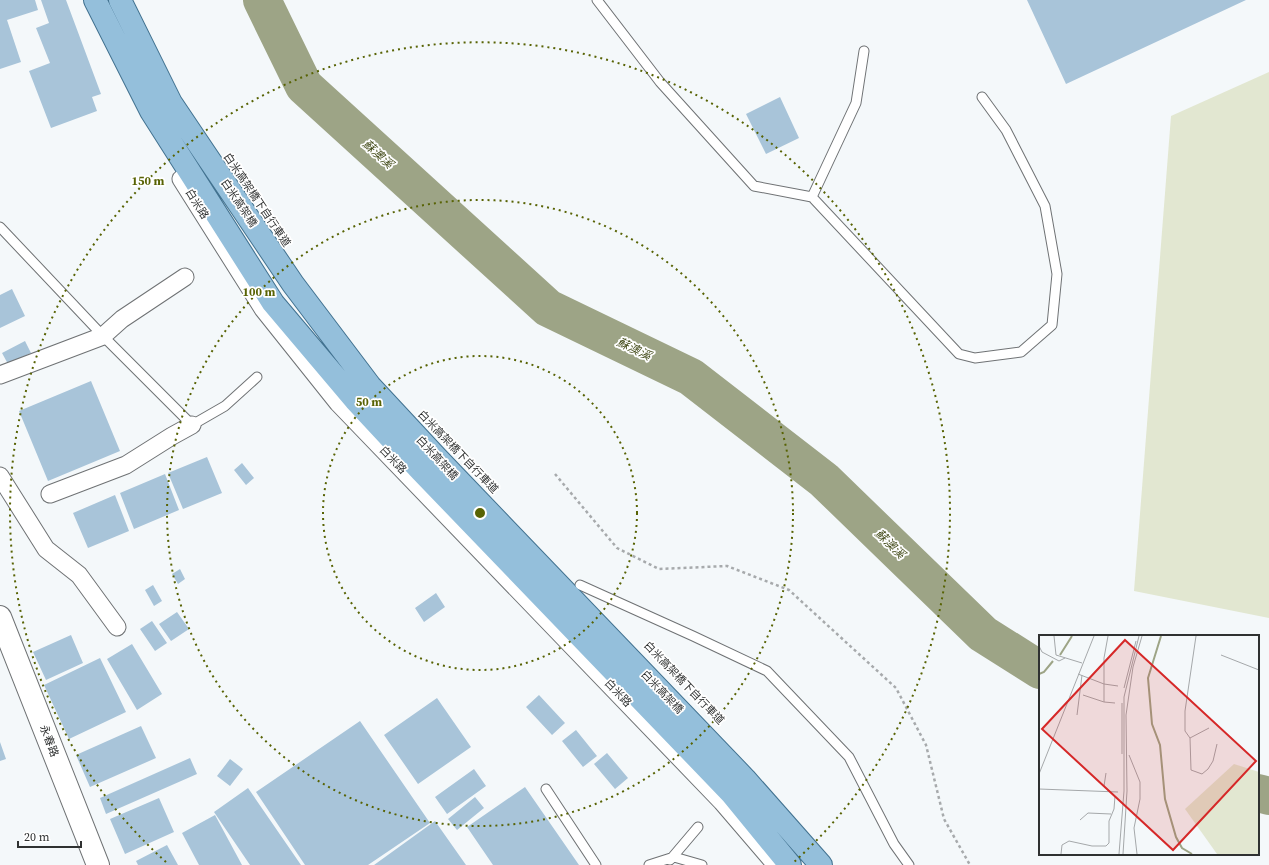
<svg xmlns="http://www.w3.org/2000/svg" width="1269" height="865" font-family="'Source Serif 4','Noto Sans TC',serif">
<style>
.green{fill:#e2e7d1}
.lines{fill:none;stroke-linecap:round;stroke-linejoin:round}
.river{stroke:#9da486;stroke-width:38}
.building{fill:#a8c4d9}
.service-casing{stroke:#6f7274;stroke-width:11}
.minor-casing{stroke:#6f7274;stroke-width:19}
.tertiary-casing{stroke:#6f7274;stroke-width:24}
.primary-casing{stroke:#427290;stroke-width:24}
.path{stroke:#a7aaac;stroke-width:2.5;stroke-dasharray:3 3;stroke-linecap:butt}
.service{stroke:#fff;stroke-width:9}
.minor{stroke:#fff;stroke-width:17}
.tertiary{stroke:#fff;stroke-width:22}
.primary{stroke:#94bfdb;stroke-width:22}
.ring{fill:none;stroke:#586304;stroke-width:2;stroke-dasharray:2 4}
.labels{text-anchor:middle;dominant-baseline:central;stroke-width:3.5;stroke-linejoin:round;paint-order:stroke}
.street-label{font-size:11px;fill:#2f3131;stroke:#fff}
.water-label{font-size:12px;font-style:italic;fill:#454d1c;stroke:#fff}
.inset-river{fill:none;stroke:#9da486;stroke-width:2}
.inset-road{fill:none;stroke:#a5a8aa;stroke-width:1}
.view{fill:#d62828;fill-opacity:0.15;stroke:#d62828;stroke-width:2}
.inset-edge{fill:none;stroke:#2f3131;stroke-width:2}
.centre{fill:#586304;stroke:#fff;stroke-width:2}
.ring-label{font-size:12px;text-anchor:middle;font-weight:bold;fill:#586304;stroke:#fff;stroke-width:3.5;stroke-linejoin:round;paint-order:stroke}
</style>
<rect width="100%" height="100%" fill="#f4f8fa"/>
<path class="green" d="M 1269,72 L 1269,618 L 1134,591 L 1171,116 Z"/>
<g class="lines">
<path class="river" d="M 262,0 L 304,86 L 548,308 L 691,377 L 824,480 L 983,634 L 1040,670
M 1258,793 L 1269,796"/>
</g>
<path class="building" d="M 0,0 L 35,0 L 38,10 L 7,20 L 21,62 L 0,69 Z
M 41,0 L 66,0 L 101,94 L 92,97 L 97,111 L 51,128 L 29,71 L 50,63 L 36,28 L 49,23 Z
M 1027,0 L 1246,0 L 1066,84 Z
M 780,97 L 799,138 L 766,154 L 746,114 Z
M 12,289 L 25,316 L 0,328 L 0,295 Z
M 25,341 L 31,353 L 8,364 L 2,353 Z
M 91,381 L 120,451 L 48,481 L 19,411 Z
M 207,457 L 222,493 L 183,509 L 168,473 Z
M 242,463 L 254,478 L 246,485 L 234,470 Z
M 165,474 L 179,510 L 134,529 L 120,493 Z
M 115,495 L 129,531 L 88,548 L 73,513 Z
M 180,569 L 185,579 L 178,584 L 172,574 Z
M 153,585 L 162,601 L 154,606 L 145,590 Z
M 436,593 L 445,607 L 424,622 L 415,608 Z
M 177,612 L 189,629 L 171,641 L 159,624 Z
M 152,621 L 167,643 L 155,651 L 140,629 Z
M 71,635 L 83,663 L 46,680 L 33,652 Z
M 132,644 L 162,694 L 137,710 L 107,659 Z
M 100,658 L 126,712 L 69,739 L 44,685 Z
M 539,695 L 565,723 L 552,735 L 526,707 Z
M 437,698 L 471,747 L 418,784 L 384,735 Z
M 360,721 L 430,823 L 368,865 L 305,865 L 256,792 Z
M 141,726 L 156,758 L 90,787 L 76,755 Z
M 576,730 L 597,756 L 583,767 L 562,741 Z
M 0,742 L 6,759 L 0,761 Z
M 607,753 L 628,778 L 615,789 L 594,764 Z
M 190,758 L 197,774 L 106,814 L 100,798 Z
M 230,759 L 243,769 L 230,786 L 217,776 Z
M 474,769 L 486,786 L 447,814 L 435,797 Z
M 525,787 L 579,865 L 493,865 L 467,827 Z
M 248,788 L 301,865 L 250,865 L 214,812 Z
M 475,797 L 484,808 L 457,830 L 448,819 Z
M 159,798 L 174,832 L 125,854 L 110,819 Z
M 215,815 L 242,865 L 199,865 L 182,833 Z
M 435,821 L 466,865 L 374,865 Z
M 167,845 L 178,865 L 138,865 L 136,861 Z"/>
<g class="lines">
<g class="service-casing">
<path id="service" d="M 597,0 L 660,82 L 754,186 L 812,197 L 959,354 L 975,358 L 1021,352 L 1052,325 L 1057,274 L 1045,206 L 1006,130 L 982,97
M 812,197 L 856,103 L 864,51
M 0,227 L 103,336 L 192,425 L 225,406 L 257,377
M 580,585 L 693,636 L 767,671 L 849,757 L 894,844 L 909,865
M 546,789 L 596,865
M 670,860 L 698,827
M 649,865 L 674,857 L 702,865"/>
</g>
<g class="minor-casing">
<path id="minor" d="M 181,179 L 263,309 L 338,403 L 722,802 L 776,865
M 0,375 L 103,336 L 122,319 L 185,277
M 0,476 L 46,549 L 79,575 L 117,627
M 50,494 L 126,465 L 172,436 L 192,425"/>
</g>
<g class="tertiary-casing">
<path id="tertiary" d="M 0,617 L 98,865"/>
</g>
<g class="primary-casing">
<path id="primary" d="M 95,0 L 151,111 L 273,303 L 355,400 L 421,471 L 731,793 L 790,865
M 120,0 L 171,103 L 293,284 L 370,386 L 436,457 L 745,779 L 821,865"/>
</g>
<path class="path" d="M 555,474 L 617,548 L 659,569 L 727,566 L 789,590 L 896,688 L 926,745 L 944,819 L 970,865"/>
<use href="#service" class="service"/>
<use href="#minor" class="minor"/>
<use href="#tertiary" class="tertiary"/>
<use href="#primary" class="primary"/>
</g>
<g class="ring">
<circle cx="480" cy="513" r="157"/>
<circle cx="480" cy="513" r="313"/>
<path d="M166 862A470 470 0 1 1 794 862"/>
</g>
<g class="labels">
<g class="street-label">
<text transform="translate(257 200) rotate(56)">白米高架橋下自行車道</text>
<text transform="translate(239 203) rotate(56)">白米高架橋</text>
<text transform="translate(197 204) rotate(58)">白米路</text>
<text transform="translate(458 452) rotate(46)">白米高架橋下自行車道</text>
<text transform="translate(437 458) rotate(47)">白米高架橋</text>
<text transform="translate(393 460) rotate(46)">白米路</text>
<text transform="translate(684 683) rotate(46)">白米高架橋下自行車道</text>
<text transform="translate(662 692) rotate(46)">白米高架橋</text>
<text transform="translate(618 693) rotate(46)">白米路</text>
<text transform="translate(49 741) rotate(69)">永春路</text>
</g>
<g class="water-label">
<text transform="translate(378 154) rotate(42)">蘇澳溪</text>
<text transform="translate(634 349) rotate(26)">蘇澳溪</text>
<text transform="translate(890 544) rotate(44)">蘇澳溪</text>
</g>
</g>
<g transform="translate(1039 635)">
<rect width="220" height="220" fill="#f4f8fa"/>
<path d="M 195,129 L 220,137 L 220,219 L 178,219 L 146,174 Z" fill="#e2e7d1"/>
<path class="inset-river" d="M 122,1 L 109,43 L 113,89 L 121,110 L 126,164 L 137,202 L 143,213 L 153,219M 21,20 L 33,1M 0,39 L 5,37 L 14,26"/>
<path class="inset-road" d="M 15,1 L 17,20 L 43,28M 69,1 L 65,23 L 65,67 L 76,68M 157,1 L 146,76 L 146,96 L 151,103 L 152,135 L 163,139 L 169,134 L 174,126 L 178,109M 0,11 L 3,17 L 20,26 L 26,23M 182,20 L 220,35M 39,39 L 65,49 L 79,51M 85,53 L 97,6M 44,60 L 65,67M 38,80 L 43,40M 151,103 L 170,93M 83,119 L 83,68M 90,120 L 101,147 L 101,164 L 95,193 L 98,219M 0,139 L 55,1M 0,154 L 79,157M 41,185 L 49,178 L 72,179M 22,219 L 23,210 L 30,206 L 53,211 L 67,211 L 70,208 L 70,186 L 75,174 L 76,161 L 65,151 L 67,138M 80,219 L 85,156 L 85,62 L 100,1M 84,219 L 88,156 L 87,80 L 94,32 L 103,1"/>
<path class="view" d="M 86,5 L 217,126 L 134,215 L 3,94 Z"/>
<rect width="220" height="220" class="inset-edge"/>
</g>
<circle cx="480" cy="513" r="6" class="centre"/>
<g class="ring-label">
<text x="148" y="185">150 m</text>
<text x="259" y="296">100 m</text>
<text x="369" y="406">50 m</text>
</g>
<path d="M18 841v6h63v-6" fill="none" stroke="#2f3131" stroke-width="2"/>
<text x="24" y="841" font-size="12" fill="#2f3131" stroke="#ffffff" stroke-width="3" paint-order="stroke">20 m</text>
</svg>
